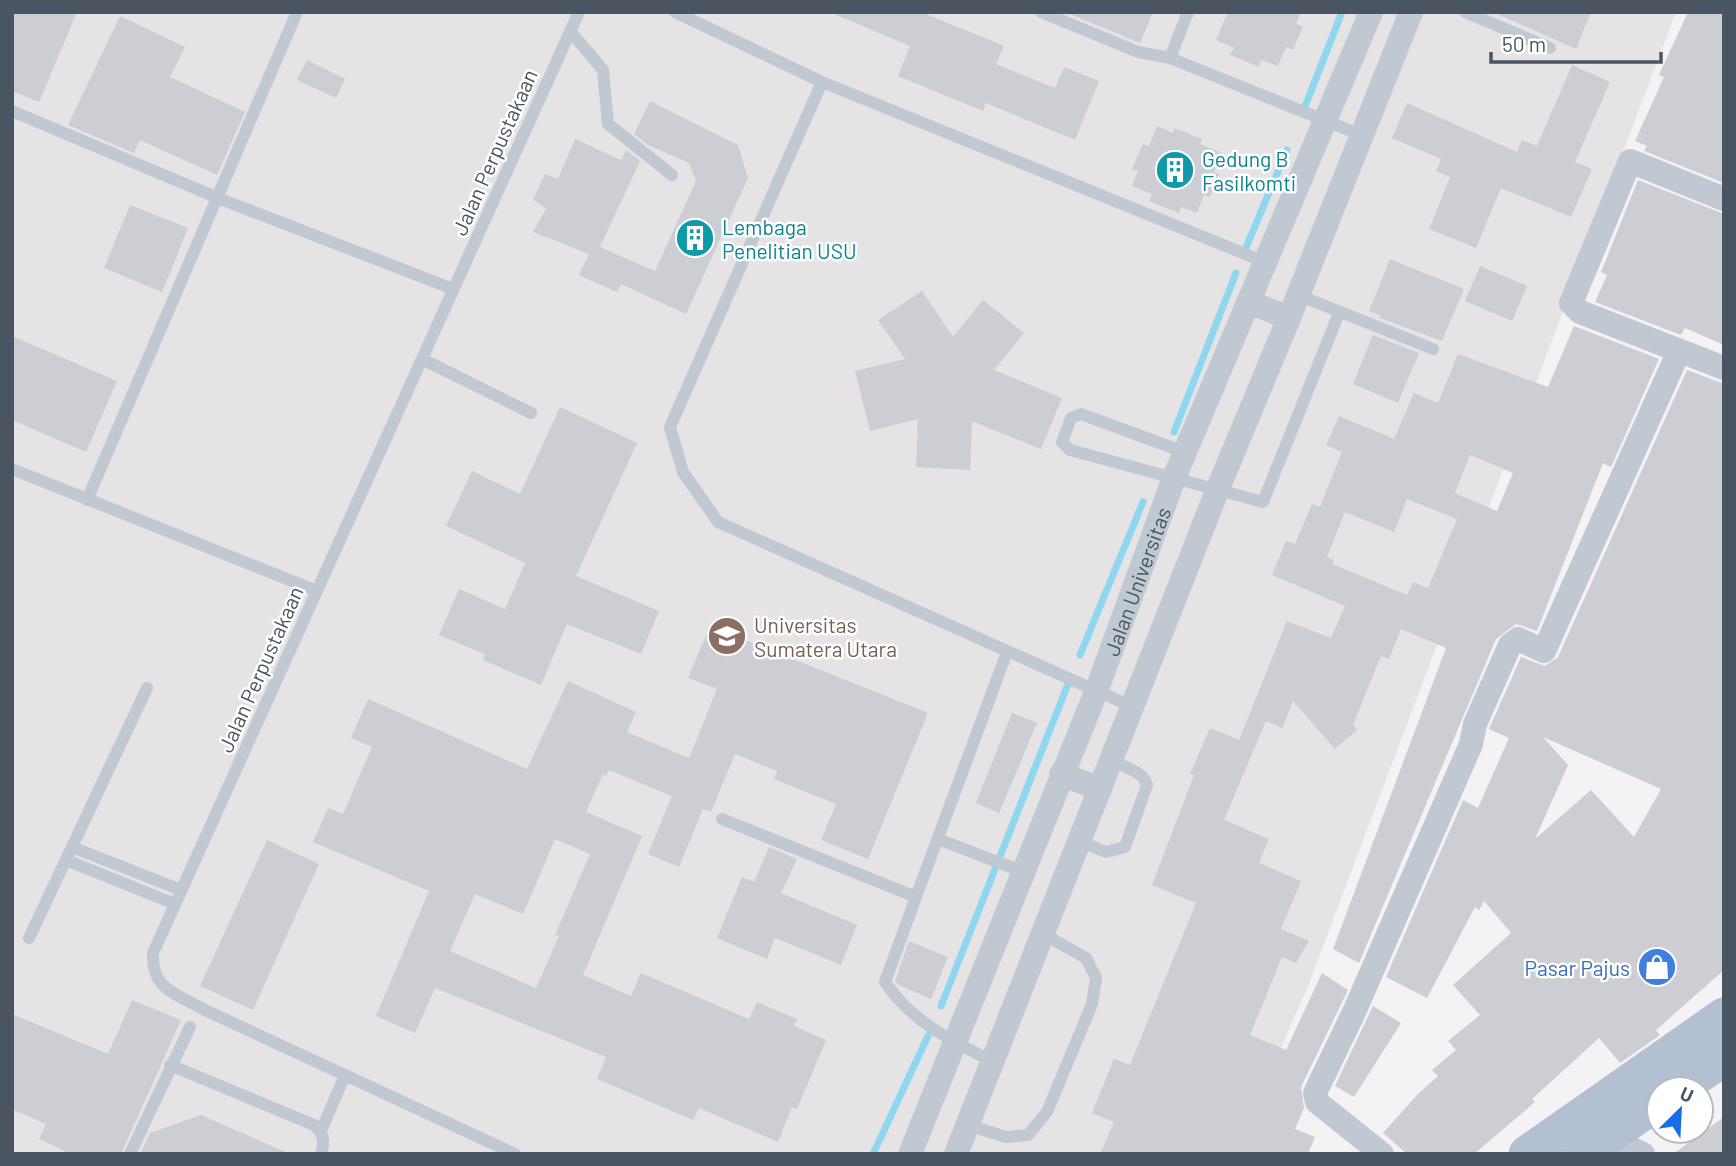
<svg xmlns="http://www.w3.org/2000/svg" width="1736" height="1166" font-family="Barlow,sans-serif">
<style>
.education{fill:#e5e3e4}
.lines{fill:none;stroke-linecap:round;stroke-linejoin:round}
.stream{stroke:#8ed7ee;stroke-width:7}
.building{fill:#ccced4;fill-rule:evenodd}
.service{stroke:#c0c9d1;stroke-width:12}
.minor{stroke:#c0c9d1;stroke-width:24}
.primary{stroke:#b2c0d1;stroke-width:37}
.labels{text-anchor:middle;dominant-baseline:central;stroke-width:5;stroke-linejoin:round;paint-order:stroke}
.street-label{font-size:21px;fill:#495560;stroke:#fff}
.culture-label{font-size:21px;fill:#0d838f;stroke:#fff;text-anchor:start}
.education-label{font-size:21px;fill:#785e54;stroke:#fff;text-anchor:start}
.shop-label{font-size:21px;fill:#366cbe;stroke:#fff;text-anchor:end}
</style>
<rect width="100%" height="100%" fill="#f4f2f2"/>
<path class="education" d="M 12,12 L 1676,12 L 1310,981 L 1235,1154 L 12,1154 Z"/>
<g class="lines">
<path class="stream" d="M 1304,109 L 1342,12
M 1245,250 L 1287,150
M 1174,432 L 1236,273
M 1080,655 L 1143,502
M 941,1006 L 1068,684
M 873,1154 L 928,1036"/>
</g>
<path class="building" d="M 12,12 L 77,12 L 39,102 L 12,91 Z
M 829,12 L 921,12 L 1004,46 L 996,64 L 1055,88 L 1064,67 L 1099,81 L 1075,140 L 986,103 L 983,111 L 898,76 L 910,46 Z
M 1065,12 L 1153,12 L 1140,43 Z
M 1228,12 L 1301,12 L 1296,24 L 1303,27 L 1293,50 L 1286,47 L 1278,66 L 1261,60 L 1259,67 L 1230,55 L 1234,48 L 1216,40 Z
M 1493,12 L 1591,12 L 1576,49 Z
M 1688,12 L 1724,12 L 1724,183 L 1644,151 L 1647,146 L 1635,141 L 1664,77 L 1659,75 Z
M 120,16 L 185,47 L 170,77 L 245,112 L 217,175 L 140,140 L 134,153 L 68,125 Z
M 307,60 L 345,79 L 336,98 L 297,80 Z
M 1572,65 L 1610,82 L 1575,162 L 1592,169 L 1571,217 L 1501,188 L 1476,248 L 1429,229 L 1450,177 L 1436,171 L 1441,159 L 1392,138 L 1407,103 L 1517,152 L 1522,140 L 1537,146 Z
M 650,101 L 738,145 L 748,178 L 686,314 L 621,284 L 617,292 L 579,275 L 589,254 L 533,232 L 546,209 L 533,199 L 545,174 L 558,179 L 575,139 L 621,160 L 626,150 L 640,161 L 600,247 L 655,271 L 696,181 L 689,163 L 648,145 L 634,134 Z
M 1157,126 L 1173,133 L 1175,128 L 1202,139 L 1200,144 L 1222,153 L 1214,172 L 1219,174 L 1210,197 L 1204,195 L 1197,213 L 1181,207 L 1179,213 L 1149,201 L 1152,194 L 1132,186 L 1138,171 L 1132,169 L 1143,144 L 1149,146 Z
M 1638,180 L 1724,214 L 1724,345 L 1685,328 L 1681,335 L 1595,302 L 1607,275 L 1601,272 Z
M 130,205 L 188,228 L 162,292 L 104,268 Z
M 1390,259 L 1464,289 L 1442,341 L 1380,318 L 1381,316 L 1369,311 Z
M 1480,266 L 1527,286 L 1512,321 L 1465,301 Z
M 922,291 L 953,337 L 983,300 L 1024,333 L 994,370 L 1062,398 L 1041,449 L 972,421 L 970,470 L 916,467 L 918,419 L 870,431 L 855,371 L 905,359 L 878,320 Z
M 1574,326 L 1659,359 L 1611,467 L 1603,463 L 1537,631 L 1516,624 L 1496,639 L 1359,963 L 1333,949 L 1446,648 L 1401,629 L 1389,659 L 1381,656 L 1353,725 L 1357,730 L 1335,749 L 1293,701 L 1282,728 L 1266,721 L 1224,820 L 1269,839 L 1259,863 L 1301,881 L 1281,929 L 1309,941 L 1296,963 L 1282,957 L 1250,1035 L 1286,1050 L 1322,973 L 1348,990 L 1301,1087 L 1304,1108 L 1295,1129 L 1315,1137 L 1308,1154 L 1100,1154 L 1114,1122 L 1092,1113 L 1114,1059 L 1130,1065 L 1196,903 L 1152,885 L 1194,775 L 1190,774 L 1210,728 L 1239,740 L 1287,621 L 1331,638 L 1345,606 L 1272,575 L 1286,541 L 1295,544 L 1312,504 L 1320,507 L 1342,452 L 1326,445 L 1339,416 L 1394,439 L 1414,393 L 1438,403 L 1458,354 L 1548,387 ZM 1470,455 L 1513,473 L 1497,511 L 1455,493 ZM 1407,499 L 1457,519 L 1428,588 L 1413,582 L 1407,595 L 1332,564 L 1334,560 L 1327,557 L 1345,512 L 1394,532 Z
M 1373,335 L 1419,353 L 1398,403 L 1353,384 Z
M 12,336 L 117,381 L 86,452 L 12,420 Z
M 1687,370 L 1724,384 L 1724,970 L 1656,1030 L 1660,1035 L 1620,1063 L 1599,1038 L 1532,1099 L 1535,1102 L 1474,1154 L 1407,1154 L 1383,1133 L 1418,1094 L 1438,1076 L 1432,1070 L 1456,1050 L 1448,1041 L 1480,1015 L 1453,985 L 1511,933 L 1484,901 L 1479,910 L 1475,907 L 1427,998 L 1386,977 L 1463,800 L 1478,808 L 1509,738 L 1489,729 L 1521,657 L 1545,666 L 1558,657 ZM 1543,737 L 1661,789 L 1634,837 L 1591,790 L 1535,839 L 1568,765 Z
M 560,407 L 637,443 L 576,576 L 659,611 L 641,654 L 567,624 L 541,685 L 483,660 L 485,654 L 439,635 L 459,589 L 505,609 L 525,563 L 446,526 L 472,471 L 520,494 Z
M 710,626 L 928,713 L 868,859 L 821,840 L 836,804 L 774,779 L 777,771 L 735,754 L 711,812 L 703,809 L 679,867 L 648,854 L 672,796 L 609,770 L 606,776 L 603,774 L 586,812 L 642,836 L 583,975 L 631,996 L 641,973 L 749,1019 L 757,1002 L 797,1019 L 794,1026 L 826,1040 L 797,1109 L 792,1107 L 778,1142 L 699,1108 L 693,1120 L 597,1079 L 606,1057 L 435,988 L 415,1033 L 376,1016 L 429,891 L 313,842 L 328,808 L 343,814 L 372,747 L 351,738 L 368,699 L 527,769 L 568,681 L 636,712 L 627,732 L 689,758 L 717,689 L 688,678 ZM 555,839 L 590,854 L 555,935 L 559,936 L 536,988 L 450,951 L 475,894 L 523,914 Z
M 1012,713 L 1037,723 L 999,813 L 976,803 Z
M 267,840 L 319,864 L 253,1010 L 200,986 Z
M 769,847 L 797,859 L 781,893 L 857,925 L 841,965 L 775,938 L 767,959 L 717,938 L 742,877 L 754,882 Z
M 909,941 L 948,957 L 931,999 L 899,985 L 895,981 Z
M 132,1000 L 181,1020 L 121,1154 L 71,1154 L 39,1139 L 46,1124 L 12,1109 L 12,1014 L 108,1054 Z
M 1373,1006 L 1401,1023 L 1354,1097 L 1335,1086 Z
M 201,1115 L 290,1154 L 140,1154 L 150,1133 Z
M 1724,1117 L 1724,1154 L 1673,1154 Z"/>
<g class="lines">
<path class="service" d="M 675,12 L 822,82 L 1265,262
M 1041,12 L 1138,52 L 1170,58 L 1361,135
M 1465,12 L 1550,48
M 570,31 L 603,70 L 608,124 L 672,175
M 1170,58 L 1188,12
M 822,82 L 670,427 L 683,472 L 718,522 L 1133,707
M 12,111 L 218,198 L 453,289
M 1298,295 L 1433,349
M 422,359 L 531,413
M 1187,453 L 1081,414 L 1071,418 L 1062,442 L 1070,450 L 1263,502 L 1339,313
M 12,469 L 317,591
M 87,500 L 297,12
M 722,819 L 916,897 L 1007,652
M 938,839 L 1023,872
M 1079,841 L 1106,852 L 1125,847 L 1147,785 C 1143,771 1124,767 1111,761
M 72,847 L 181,890
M 66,860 L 175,904
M 916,897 L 885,982 C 912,1022 950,1040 992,1061
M 29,938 L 147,688
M 170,1065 L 314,1125 C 324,1134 325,1141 321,1154
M 968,1125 L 1006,1137 L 1028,1135 L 1047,1112 L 1092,1004 L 1096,978 L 1086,958 L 1043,934
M 321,1131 L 345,1075
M 130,1154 L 190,1027
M 515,1154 L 205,1010 C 177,994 151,990 153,953 L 579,12"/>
<g class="minor">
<path d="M 1724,199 L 1630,161 L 1571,303 L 1580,312 L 1724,368"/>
<path d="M 1249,302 L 1289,318"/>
<path d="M 1061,774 L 1100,789"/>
<path d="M 1606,1136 L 1643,1154"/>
<path id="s1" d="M 910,1154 L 1096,692 L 1174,478 L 1371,12"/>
<path d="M 956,1154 L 1217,491 L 1289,318 L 1411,12"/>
<path d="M 1382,1154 L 1317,1102 L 1315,1093 L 1355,1010 L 1471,744 L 1475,724 L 1510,645 L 1518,639 L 1544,651 L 1679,351"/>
</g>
<path class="primary" d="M 1677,1089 L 1724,1058
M 1527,1154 L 1724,1016
M 1582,1154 L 1659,1101"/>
</g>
<defs>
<g id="building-disc" transform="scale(2.0125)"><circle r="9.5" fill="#0f9aa8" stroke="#fff"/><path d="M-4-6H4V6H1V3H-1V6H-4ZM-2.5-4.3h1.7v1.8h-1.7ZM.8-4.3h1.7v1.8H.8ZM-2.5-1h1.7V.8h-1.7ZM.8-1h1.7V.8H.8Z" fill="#fff"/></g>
<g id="university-disc" transform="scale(2.0125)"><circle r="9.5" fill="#8d6e63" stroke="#fff"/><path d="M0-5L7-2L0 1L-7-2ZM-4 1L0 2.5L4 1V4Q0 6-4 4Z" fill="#fff"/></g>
<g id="shop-disc" transform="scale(2.0125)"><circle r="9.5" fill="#3f7fe0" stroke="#fff"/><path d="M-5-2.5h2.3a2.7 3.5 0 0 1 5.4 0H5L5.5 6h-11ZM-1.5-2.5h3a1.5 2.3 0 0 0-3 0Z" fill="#fff"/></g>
</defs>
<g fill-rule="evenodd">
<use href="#building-disc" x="1175" y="170"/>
<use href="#building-disc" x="695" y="238"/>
<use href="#university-disc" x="727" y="636"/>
<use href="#shop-disc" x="1657" y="967"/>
</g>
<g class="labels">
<g class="street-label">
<text transform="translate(494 152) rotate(-66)">Jalan Perpustakaan</text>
<text stroke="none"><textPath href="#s1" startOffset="616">Jalan Universitas</textPath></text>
<text transform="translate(260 669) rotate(-66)">Jalan Perpustakaan</text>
</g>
<g class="culture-label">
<text x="1202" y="158">Gedung B<tspan x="1202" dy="24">Fasilkomti</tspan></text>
<text x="722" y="226">Lembaga<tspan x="722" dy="24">Penelitian USU</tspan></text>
</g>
<g class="education-label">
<text x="754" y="624">Universitas<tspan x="754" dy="24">Sumatera Utara</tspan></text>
</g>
<g class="shop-label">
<text x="1630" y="967">Pasar Pajus</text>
</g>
</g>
<rect width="1736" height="1166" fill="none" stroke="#495560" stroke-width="28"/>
<g transform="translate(1680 1110) rotate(24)"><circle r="33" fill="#ffffff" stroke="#b6bbbf" stroke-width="2"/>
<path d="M0-5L12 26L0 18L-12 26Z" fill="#186de9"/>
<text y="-10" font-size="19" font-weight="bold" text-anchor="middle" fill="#495560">U</text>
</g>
<path d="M1491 52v10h170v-10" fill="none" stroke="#495560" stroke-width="3.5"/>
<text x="1502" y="52" font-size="21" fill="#495560" stroke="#ffffff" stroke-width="5" paint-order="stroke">50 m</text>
</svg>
